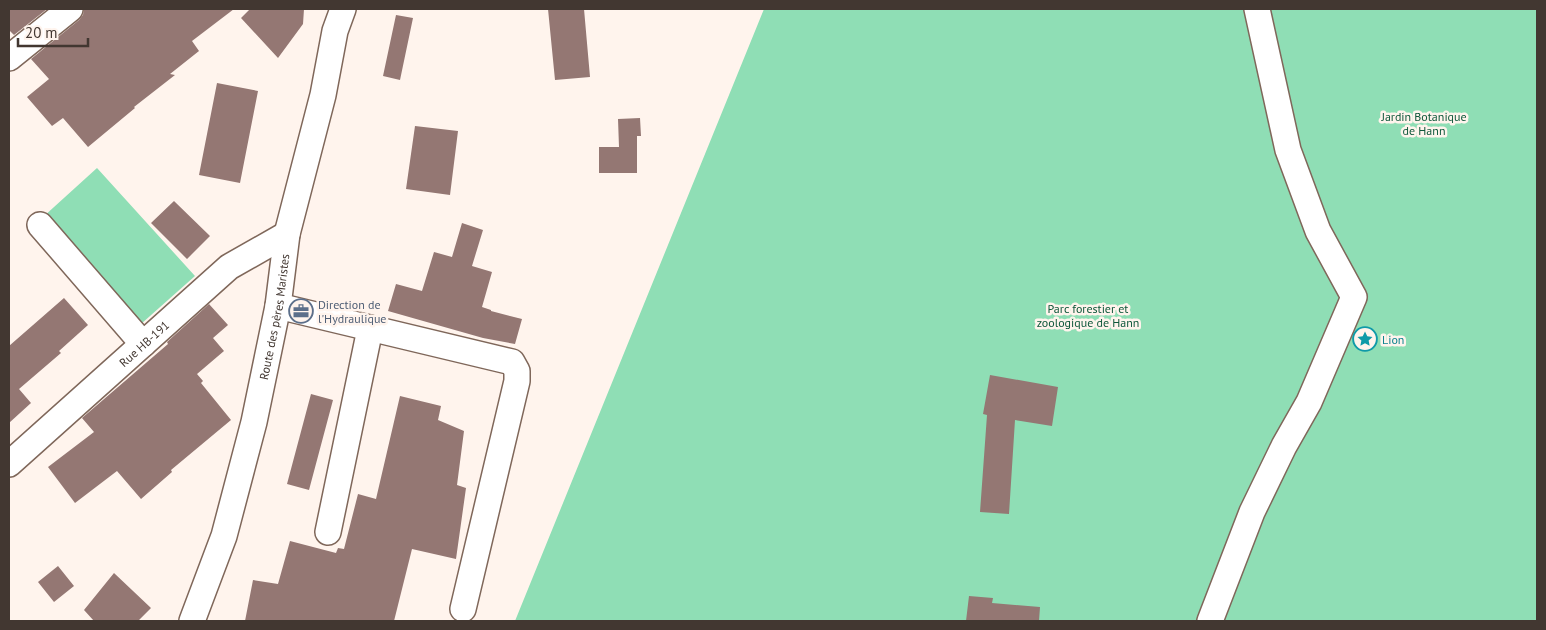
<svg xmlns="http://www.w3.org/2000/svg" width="1546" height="630" font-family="'PT Sans',sans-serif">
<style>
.green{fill:#8fdeb5}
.building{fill:#947773}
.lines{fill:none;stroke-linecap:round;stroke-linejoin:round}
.minor-casing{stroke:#7f675a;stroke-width:28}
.minor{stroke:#fff;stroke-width:25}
.labels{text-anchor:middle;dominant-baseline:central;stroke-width:5;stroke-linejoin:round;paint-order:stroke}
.park-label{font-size:12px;fill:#0e573a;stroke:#fff4ed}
.service-label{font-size:12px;fill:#4e5e75;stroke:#fff4ed;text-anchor:start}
.street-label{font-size:12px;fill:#423731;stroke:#fff4ed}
.culture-label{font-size:12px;fill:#0d838f;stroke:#fff4ed;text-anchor:start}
</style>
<rect width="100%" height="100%" fill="#fff4ed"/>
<path class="green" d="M 764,9 L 1537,9 L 1537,621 L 515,621 Z
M 97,168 L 195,276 L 141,324 L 43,217 Z"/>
<path class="building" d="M 9,9 L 47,9 L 14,35 L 9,30 Z
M 84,9 L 234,9 L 192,41 L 199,51 L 170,74 L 175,75 L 134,107 L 135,108 L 88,147 L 63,118 L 52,126 L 27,97 L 49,79 L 31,59 L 79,20 L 83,15 Z
M 250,9 L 304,9 L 303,24 L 278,58 L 241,18 Z
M 548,9 L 584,9 L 590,77 L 555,80 Z
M 396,15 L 413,18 L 400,80 L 383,76 Z
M 217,83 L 258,91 L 240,183 L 199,175 Z
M 640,118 L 641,136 L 637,136 L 637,173 L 599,173 L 599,147 L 619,147 L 618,119 Z
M 415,126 L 458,131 L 450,195 L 406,189 Z
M 174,201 L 210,236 L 187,259 L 151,223 Z
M 462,223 L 483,230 L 472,266 L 492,272 L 482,307 L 491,310 L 491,311 L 522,319 L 515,344 L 483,338 L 388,311 L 396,284 L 422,291 L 434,252 L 452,257 Z
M 64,298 L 88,325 L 59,351 L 61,353 L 19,389 L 31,403 L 9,423 L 9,346 Z
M 209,304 L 228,325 L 213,338 L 224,351 L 197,374 L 203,381 L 201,383 L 231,420 L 171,470 L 172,472 L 141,499 L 117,471 L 75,503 L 48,467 L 94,432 L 82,418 L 168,344 L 167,342 Z
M 990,375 L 1058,387 L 1052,426 L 1015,420 L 1009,514 L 980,512 L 987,415 L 983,414 Z
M 311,394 L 333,400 L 309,490 L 287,484 Z
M 400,396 L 441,406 L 438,420 L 464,431 L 457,485 L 466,488 L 456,559 L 412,549 L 394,621 L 245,621 L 253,580 L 278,584 L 290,541 L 336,553 L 338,548 L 344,549 L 358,494 L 376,499 Z
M 58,566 L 74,586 L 54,602 L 38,582 Z
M 114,573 L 151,608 L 138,621 L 94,621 L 84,610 Z
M 969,596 L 993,598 L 992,603 L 1040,607 L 1039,621 L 966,621 Z"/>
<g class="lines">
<g class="minor-casing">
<g id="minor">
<path d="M 9,58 L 70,9"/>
<path d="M 40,225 L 143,344"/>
<path d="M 278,306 L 512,362 L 517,371 L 517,381 L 463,609"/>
<path id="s1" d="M 9,464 L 229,267 L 287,234"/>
<path d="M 328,532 L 370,329"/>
<path id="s2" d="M 192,621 L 224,536 L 254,422 L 278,306 L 287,234 L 323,95 L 335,31 L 343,9"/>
<path d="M 1210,621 L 1252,512 L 1284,446 L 1309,402 L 1354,297 L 1318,231 L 1288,150 L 1257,9"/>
</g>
</g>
<use href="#minor" class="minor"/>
</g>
<defs>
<g id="office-ring" transform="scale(1.25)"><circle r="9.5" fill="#fff4ed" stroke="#5c6f8a" stroke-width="1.5"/><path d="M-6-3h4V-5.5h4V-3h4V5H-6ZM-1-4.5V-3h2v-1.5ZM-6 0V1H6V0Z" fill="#5c6f8a"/></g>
<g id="sight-ring" transform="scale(1.25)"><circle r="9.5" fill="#fff4ed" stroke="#0f9aa8" stroke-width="1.5"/><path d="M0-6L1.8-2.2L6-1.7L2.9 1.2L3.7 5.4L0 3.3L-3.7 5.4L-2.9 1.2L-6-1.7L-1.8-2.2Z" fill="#0f9aa8"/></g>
</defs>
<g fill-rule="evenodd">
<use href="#office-ring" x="301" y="311"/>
<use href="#sight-ring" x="1365" y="339"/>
</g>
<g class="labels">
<g class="park-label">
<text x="1424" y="116">Jardin Botanique<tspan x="1424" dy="14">de Hann</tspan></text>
<text x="1088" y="308">Parc forestier et<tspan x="1088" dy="14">zoologique de Hann</tspan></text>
</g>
<g class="service-label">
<text x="318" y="304">Direction de<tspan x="318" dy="14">l'Hydraulique</tspan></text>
</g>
<g class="street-label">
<text stroke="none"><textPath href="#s2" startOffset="316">Route des pères Maristes</textPath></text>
<text stroke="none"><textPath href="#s1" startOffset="181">Rue HB-191</textPath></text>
</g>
<g class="culture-label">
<text x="1382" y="339">Lion</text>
</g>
</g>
<rect width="1546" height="630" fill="none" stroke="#423731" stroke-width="20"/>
<path d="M18 38v8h70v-8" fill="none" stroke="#423731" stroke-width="2.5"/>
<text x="25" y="38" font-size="15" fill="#423731" stroke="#fff4ed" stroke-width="4" paint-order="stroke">20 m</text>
</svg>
